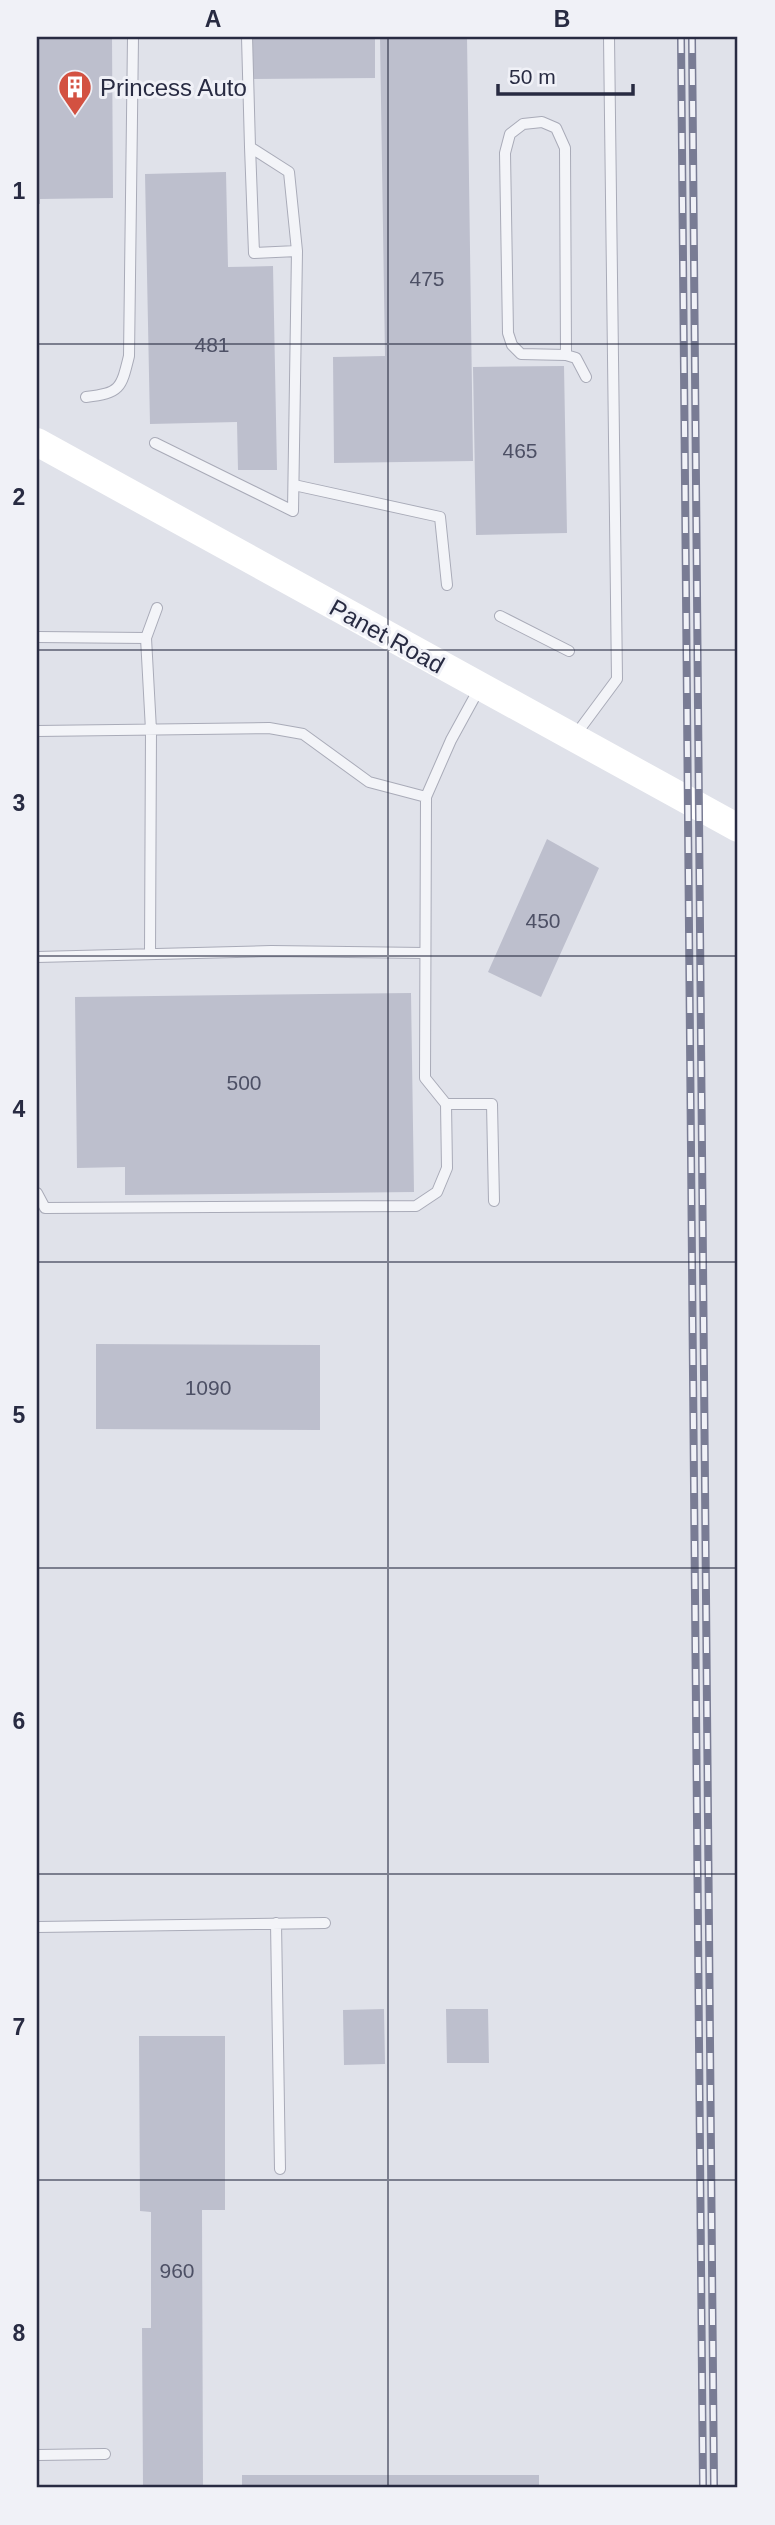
<svg xmlns="http://www.w3.org/2000/svg" width="775" height="2525" font-family="Arial,sans-serif">
<style>
.building{fill:#bdbfcd}
.lines{fill:none;stroke-linecap:round;stroke-linejoin:round}
.lane-casing{stroke:#a9abb8;stroke-width:12}
.lane{stroke:#f3f4f8;stroke-width:10}
.secondary{stroke:#fff;stroke-width:28}
.rail-casing{stroke:#797c94;stroke-width:8}
.rail{stroke:#f0f1f7;stroke-width:5;stroke-dasharray:16;stroke-linecap:butt}
.grid{fill:none;stroke:#282b42;stroke-width:2;stroke-opacity:0.55}
.labels{text-anchor:middle;dominant-baseline:central;stroke-width:6;stroke-linejoin:round;paint-order:stroke}
.number-label{font-size:21px;fill:#4d5065}
.poi-label{font-size:24px;fill:#282b42;stroke:#f0f1f7;text-anchor:start}
.street-label{font-size:24px;fill:#282b42;stroke:#f0f1f7}
.neatline{fill:none;stroke:#282b42;stroke-width:2.5}
.grid-label{font-size:23px;text-anchor:middle;font-weight:bold;fill:#282b42}
</style>
<rect width="100%" height="100%" fill="#e0e2ea"/>
<path class="building" d="M 37,37 L 112,37 L 113,198 L 40,199 L 40,204 L 37,204 Z
M 253,37 L 375,37 L 375,78 L 253,79 Z
M 380,37 L 467,37 L 473,461 L 334,463 L 333,357 L 385,356 Z
M 226,172 L 228,267 L 273,266 L 277,470 L 238,470 L 237,422 L 150,424 L 145,174 Z
M 564,366 L 567,533 L 476,535 L 473,367 Z
M 547,839 L 599,868 L 541,997 L 488,972 Z
M 411,993 L 414,1192 L 125,1195 L 125,1167 L 77,1168 L 75,997 Z
M 96,1344 L 320,1345 L 320,1430 L 96,1429 Z
M 384,2009 L 385,2064 L 344,2065 L 343,2010 Z
M 446,2009 L 488,2009 L 489,2063 L 447,2063 Z
M 139,2036 L 225,2036 L 225,2210 L 202,2210 L 203,2488 L 143,2488 L 142,2328 L 151,2328 L 151,2212 L 140,2211 Z
M 242,2475 L 539,2475 L 539,2488 L 242,2488 Z"/>
<g class="lines">
<g class="lane-casing">
<path id="lane" d="M 250,147 L 254,253 L 297,251
M 566,355 L 565,148 L 556,128 L 542,122 L 523,124 L 510,134 L 505,153 L 508,333 L 512,345 L 521,354 L 566,355 L 576,358 L 586,377
M 86,397 C 120,393 121,389 129,356 L 133,37
M 155,443 L 293,511 L 297,251 L 289,172 L 250,147 L 247,37
M 294,485 L 440,517 L 447,585
M 500,616 L 569,651
M 37,637 L 146,638 L 151,730 L 150,953
M 146,638 L 157,608
M 37,731 L 269,728 L 303,734 L 369,782 L 426,797 L 451,740 L 480,687
M 574,737 L 617,679 L 609,37
M 426,797 L 425,1078 L 446,1104
M 37,957 L 271,951 L 424,953
M 37,1193 L 45,1208 L 416,1206 L 437,1192 L 447,1168 L 446,1104 L 492,1104 L 494,1201
M 276,1923 L 280,2169
M 37,1927 L 325,1923
M 37,2455 L 105,2454"/>
</g>
<use href="#lane" class="lane"/>
<path class="secondary" d="M 37,442 L 738,828"/>
<g class="rail-casing">
<path id="rail" d="M 681,37 L 703,2488
M 692,37 L 714,2488"/>
</g>
<use href="#rail" class="rail"/>
</g>
<path class="grid" d="M 388,37 L 388,2488M 37,344 L 738,344M 37,650 L 738,650M 37,956 L 738,956M 37,1262 L 738,1262M 37,1568 L 738,1568M 37,1874 L 738,1874M 37,2180 L 738,2180"/>
<defs>
<g id="building-pin" transform="scale(1.75)"><path d="M0 17L-7.5 6A9.5 9.5 0 1 1 7.5 6Z" fill="#d35141" stroke="#f0f1f7"/><path d="M-4-6H4V6H1V3H-1V6H-4ZM-2.5-4.3h1.7v1.8h-1.7ZM.8-4.3h1.7v1.8H.8ZM-2.5-1h1.7V.8h-1.7ZM.8-1h1.7V.8H.8Z" fill="#fff"/></g>
</defs>
<g fill-rule="evenodd">
<use href="#building-pin" x="75" y="87"/>
</g>
<g class="labels">
<g class="number-label">
<text x="427" y="278">475</text>
<text x="212" y="344">481</text>
<text x="520" y="450">465</text>
<text x="543" y="920">450</text>
<text x="244" y="1082">500</text>
<text x="208" y="1387">1090</text>
<text x="177" y="2270">960</text>
</g>
<g class="poi-label">
<text x="100" y="87">Princess Auto</text>
</g>
<g class="street-label">
<text transform="translate(387 636) rotate(29)">Panet Road</text>
</g>
</g>
<rect width="775" height="2525" fill="none" stroke="#f0f1f7" stroke-width="77"/>
<path d="M498 84v10h135v-10" fill="none" stroke="#282b42" stroke-width="3.5"/>
<text x="509" y="84" font-size="21" fill="#282b42" stroke="#f0f1f7" stroke-width="5" paint-order="stroke">50 m</text>
<rect x="38" y="38" width="698" height="2448" class="neatline"/>
<g class="grid-label">
<text x="213" y="27">A</text>
<text x="562" y="27">B</text>
<text x="19" y="199">1</text>
<text x="19" y="505">2</text>
<text x="19" y="811">3</text>
<text x="19" y="1117">4</text>
<text x="19" y="1423">5</text>
<text x="19" y="1729">6</text>
<text x="19" y="2035">7</text>
<text x="19" y="2341">8</text>
</g>
</svg>
